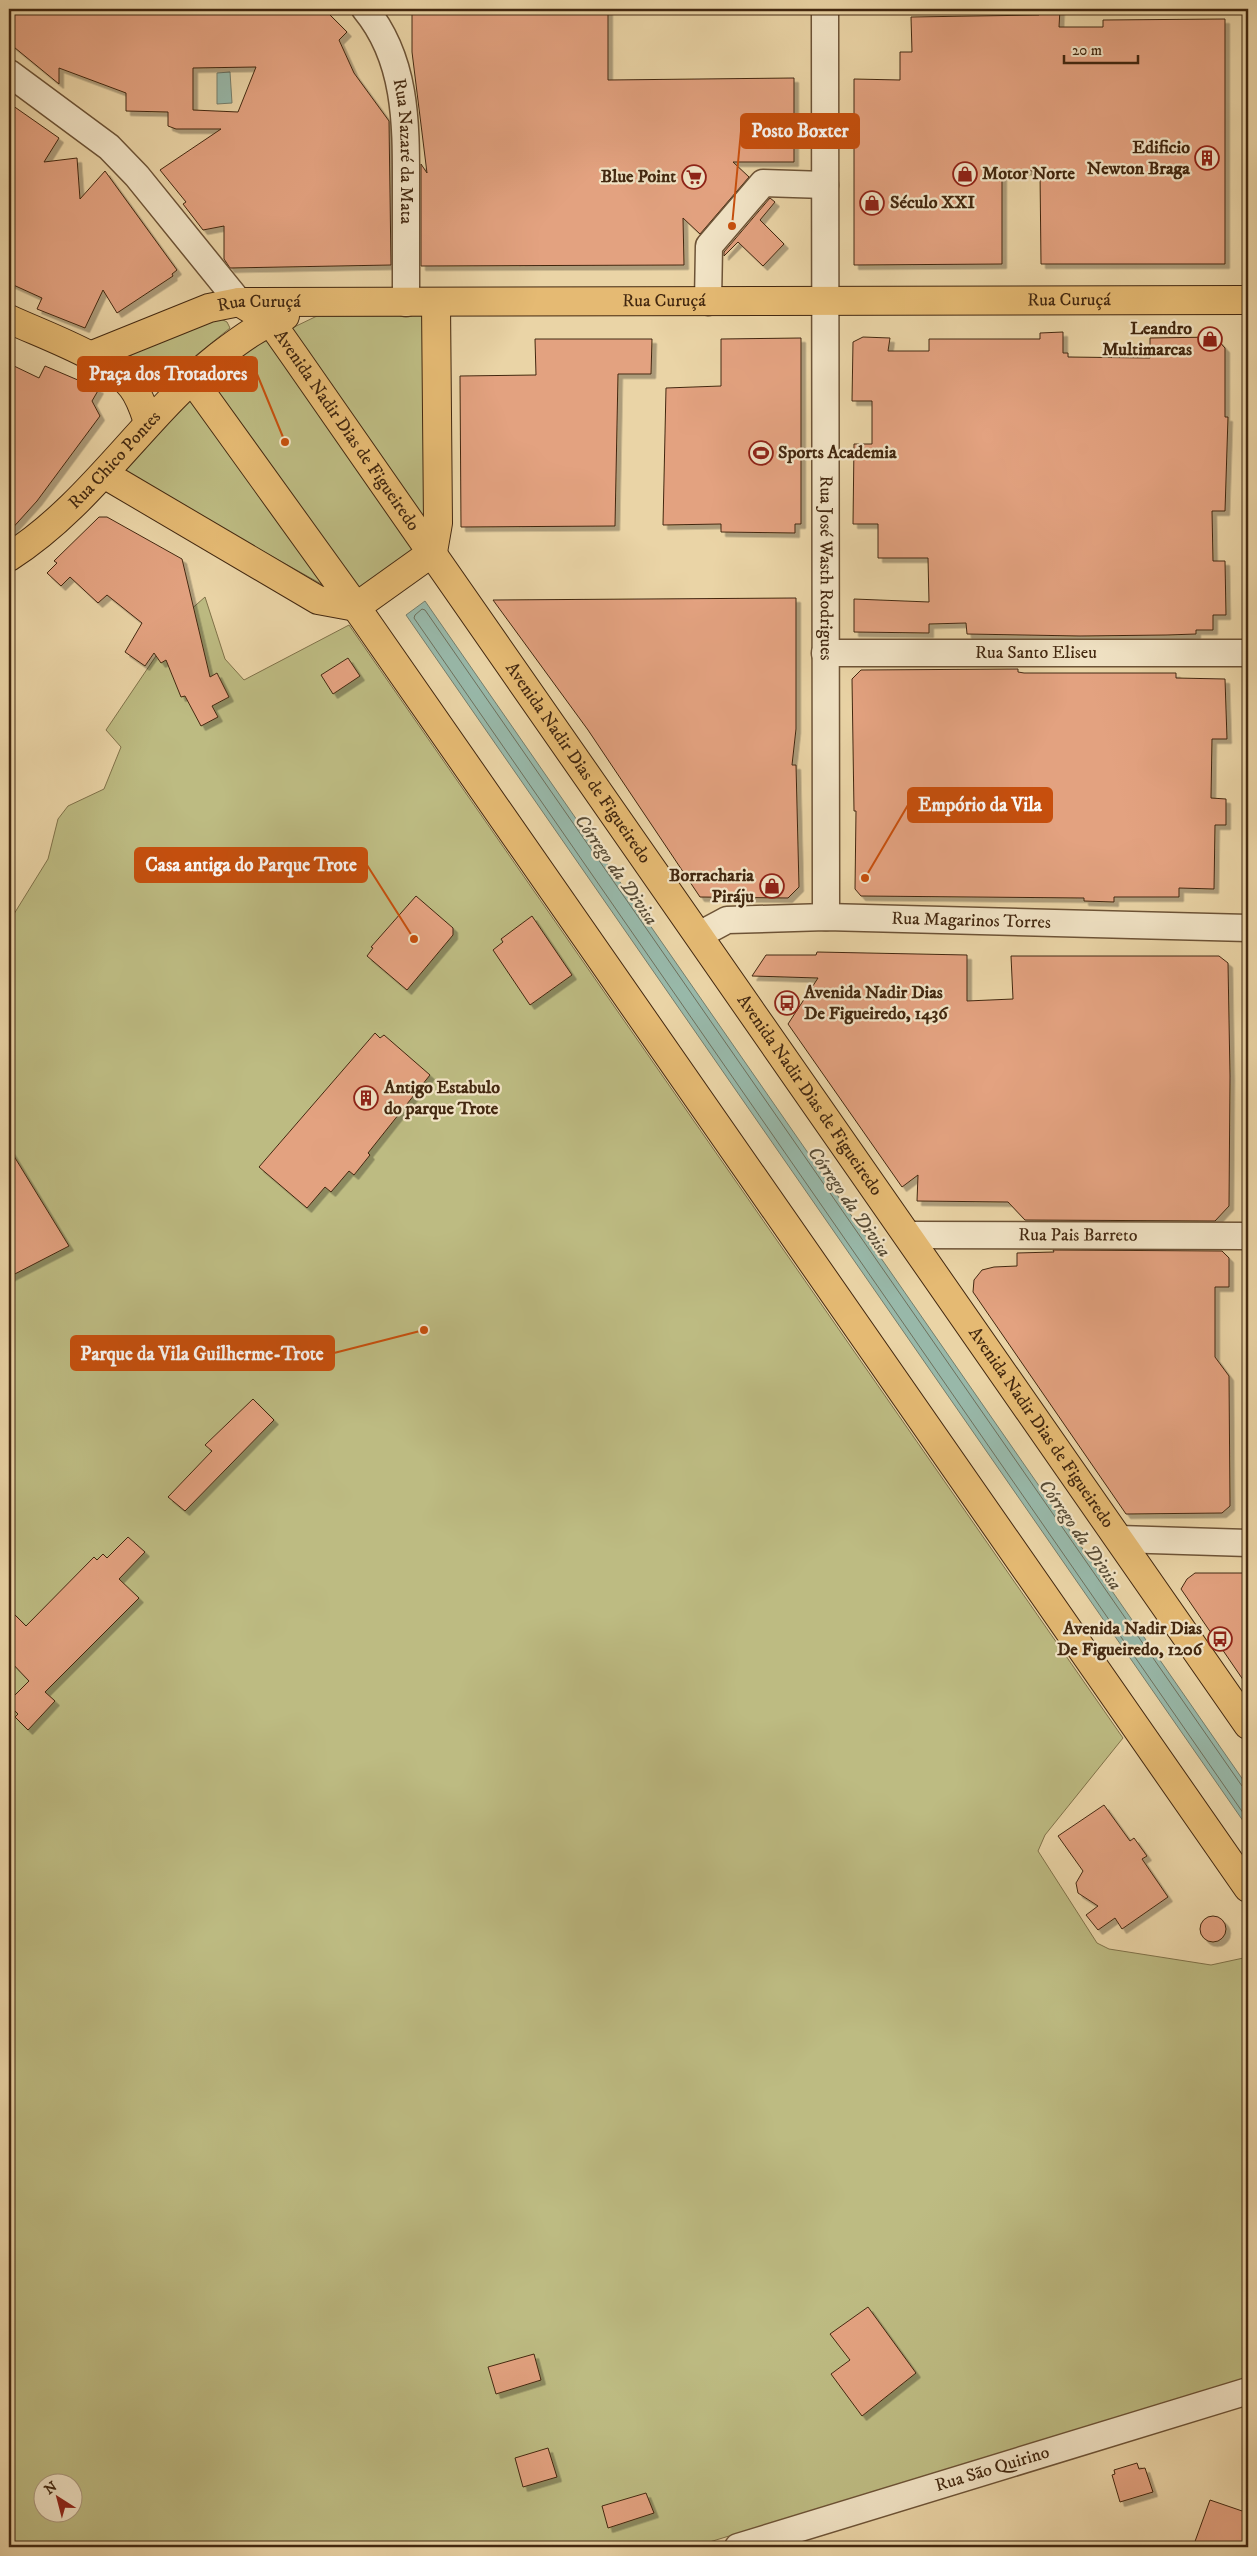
<svg xmlns="http://www.w3.org/2000/svg" width="1257" height="2556" font-family="'IM FELL DW Pica',serif">
<style>
.green{fill:#bdbb82;stroke:#807249;fill-rule:evenodd}
.water{fill:#98b8a9;stroke:#767e6c}
.lines{fill:none;stroke-linecap:round;stroke-linejoin:round}
.shore{stroke:#6e705c;stroke-width:1}
.building{fill:#e3a280;stroke:#432810;fill-rule:evenodd;filter:url(#shadow)}
.minor-casing{stroke:#6d5336;stroke-width:29}
.major-casing{stroke:#432810;stroke-width:30}
.minor{stroke:#f1e3c5;stroke-width:26}
.major{stroke:#e5ba73;stroke-width:28}
.labels{text-anchor:middle;dominant-baseline:central;stroke-width:4.5;stroke-linejoin:round;paint-order:stroke}
.poi-label{font-size:18px;font-weight:bold;fill:#432810;stroke:#f1e3c5;text-anchor:end}
.street-label{font-size:18px;fill:#432810;stroke:#f1e3c5}
.water-label{font-size:19px;font-style:italic;fill:#584c36;stroke:#f1e3c5}
.leader{fill:none;stroke:#c74f0d;stroke-width:2}
.callout-dot{fill:#c74f0d;stroke:#f1e3c5;stroke-width:2}
.callout{fill:#c74f0d;stroke:#c74f0d;stroke-width:2}
.callout-label{font-size:19px;text-anchor:middle;font-weight:bold;fill:#fff}
</style>
<defs>
<filter id="shadow"><feDropShadow dx="4.5" dy="4.5" stdDeviation="0" flood-color="#0004"/></filter>
</defs>
<rect width="100%" height="100%" fill="#ead4a6"/>
<filter id="stains"><feTurbulence type="fractalNoise" baseFrequency=".004" numOctaves="4"/><feColorMatrix values="0 0 0 0 .2 0 0 0 0 .09 0 0 0 0 .02 0 0 0 .5 -.17"/></filter>
<radialGradient id="worn" r=".72"><stop offset=".6" stop-color="#630" stop-opacity="0"/><stop offset="1" stop-color="#630" stop-opacity=".3"/></radialGradient>
<path class="green" d="M 317,316 L 425,316 L 427,530 L 416,553 L 358,592 L 332,590 L 118,470 L 167,414 L 240,353 Z
M 219,318 L 227,322 L 230,328 L 153,390 C 138,376 125,371 133,348 Z
M 205,597 L 225,659 L 244,680 L 349,625 L 1123,1738 L 1045,1835 L 1038,1851 L 1097,1943 L 1109,1949 L 1211,1965 L 1248,1957 L 1248,2378 L 693,2547 L 9,2547 L 9,922 L 48,859 L 58,819 L 68,806 L 104,789 L 121,747 L 106,730 L 158,653 L 172,626 ZM 42,2484 L 72,2484 L 72,2514 L 42,2514 Z"/>
<path class="water" d="M 230,72 L 232,103 L 217,104 L 217,73 Z
M 425,601 L 1248,1787 L 1248,1828 L 406,615 Z"/>
<g class="lines">
<path class="shore" d="M 1248,1789 L 1242,1786 L 425,610 L 422,609 L 415,615 L 414,618 L 1248,1820"/>
</g>
<path class="building" d="M 9,9 L 324,9 L 347,32 L 339,40 L 354,73 L 389,121 L 391,265 L 230,268 L 224,259 L 224,226 L 203,230 L 183,204 L 186,202 L 160,170 L 221,129 L 176,129 L 168,126 L 168,112 L 126,111 L 126,93 L 59,68 L 59,84 L 9,43 ZM 256,67 L 238,112 L 193,110 L 193,68 Z
M 412,9 L 608,9 L 608,80 L 794,78 L 794,162 L 733,162 L 749,177 L 700,234 L 683,218 L 684,265 L 421,266 L 421,164 L 427,173 L 412,52 Z
M 1039,9 L 1060,9 L 1059,27 L 1103,27 L 1103,20 L 1225,19 L 1225,264 L 1041,264 L 1040,171 L 1002,170 L 1002,264 L 854,265 L 854,79 L 900,80 L 900,52 L 912,52 L 911,17 L 1039,15 Z
M 9,103 L 59,138 L 44,162 L 77,158 L 80,199 L 105,171 L 177,270 L 172,274 L 173,276 L 117,313 L 103,290 L 85,328 L 37,309 L 42,298 L 9,283 Z
M 770,198 L 775,202 L 760,220 L 784,244 L 763,266 L 738,242 L 724,256 L 724,252 Z
M 1063,332 L 1063,353 L 1068,353 L 1068,357 L 1150,358 L 1150,338 L 1215,337 L 1225,348 L 1225,417 L 1228,417 L 1225,511 L 1212,511 L 1213,561 L 1225,561 L 1226,615 L 1213,615 L 1213,630 L 1196,630 L 1196,634 L 1167,635 L 1080,636 L 967,634 L 966,623 L 929,624 L 929,633 L 854,632 L 854,599 L 929,602 L 928,558 L 878,558 L 878,524 L 853,524 L 854,444 L 872,444 L 872,401 L 852,401 L 853,342 L 863,337 L 890,338 L 888,351 L 929,351 L 929,339 L 1040,339 L 1040,333 Z
M 801,338 L 801,524 L 795,524 L 795,533 L 721,532 L 721,524 L 663,525 L 666,388 L 721,386 L 721,339 Z
M 535,339 L 652,339 L 651,374 L 618,374 L 615,526 L 461,527 L 460,376 L 536,375 Z
M 14,366 L 39,378 L 45,366 L 99,389 L 92,401 L 100,416 L 37,501 L 9,532 L 9,377 Z
M 99,517 L 107,517 L 182,559 L 210,677 L 217,673 L 229,697 L 212,706 L 218,717 L 201,726 L 185,696 L 181,697 L 166,660 L 161,663 L 154,653 L 145,666 L 125,652 L 142,623 L 107,595 L 98,603 L 70,577 L 61,586 L 47,573 L 57,563 L 54,561 Z
M 796,598 L 796,729 L 792,765 L 796,765 L 799,887 L 788,898 L 700,897 L 588,730 L 493,600 Z
M 348,658 L 360,676 L 333,694 L 321,675 Z
M 1018,669 L 1018,672 L 1024,673 L 1176,673 L 1176,678 L 1225,679 L 1227,739 L 1212,739 L 1211,798 L 1226,799 L 1226,825 L 1215,825 L 1214,889 L 1179,888 L 1179,897 L 1114,897 L 1114,902 L 1084,901 L 1084,898 L 861,896 L 855,889 L 856,811 L 854,811 L 852,679 L 861,670 Z
M 416,896 L 453,928 L 453,935 L 407,990 L 367,956 L 373,948 L 371,947 Z
M 532,916 L 572,975 L 530,1005 L 493,950 L 503,942 L 501,939 Z
M 817,952 L 967,955 L 967,1001 L 1013,999 L 1011,956 L 1219,956 L 1228,963 L 1230,1076 L 1229,1206 L 1215,1221 L 1025,1220 L 1008,1202 L 917,1201 L 918,1175 L 902,1187 L 788,1024 L 818,978 L 752,976 L 766,955 L 816,955 Z
M 375,1033 L 380,1038 L 384,1035 L 430,1075 L 368,1153 L 370,1155 L 354,1175 L 349,1171 L 331,1192 L 325,1187 L 307,1208 L 259,1167 Z
M 9,1148 L 69,1246 L 9,1277 Z
M 1053,1250 L 1222,1251 L 1229,1258 L 1229,1287 L 1215,1287 L 1215,1357 L 1229,1376 L 1230,1506 L 1222,1513 L 1126,1514 L 973,1292 L 974,1280 L 982,1270 L 994,1267 L 1017,1266 L 1017,1253 L 1054,1252 Z
M 253,1399 L 274,1420 L 185,1511 L 168,1497 L 212,1451 L 205,1445 Z
M 128,1537 L 145,1552 L 119,1579 L 139,1598 L 45,1692 L 55,1701 L 28,1730 L 15,1717 L 18,1714 L 9,1705 L 9,1701 L 29,1681 L 9,1660 L 9,1609 L 26,1626 L 94,1557 L 97,1560 L 103,1554 L 107,1558 Z
M 1195,1573 L 1248,1573 L 1248,1687 L 1181,1589 L 1187,1579 Z
M 1104,1805 L 1130,1841 L 1134,1838 L 1147,1856 L 1142,1859 L 1168,1897 L 1122,1929 L 1115,1918 L 1098,1930 L 1086,1915 L 1098,1906 L 1078,1893 L 1076,1883 L 1083,1871 L 1058,1836 Z
M1200 1929a13 13 0 1 1 26 0a13 13 0 1 1-26 0Z
M 868,2307 L 916,2373 L 862,2416 L 831,2374 L 850,2360 L 830,2334 Z
M 534,2354 L 541,2380 L 496,2394 L 488,2367 Z
M 548,2448 L 557,2477 L 523,2487 L 515,2458 Z
M 1137,2463 L 1139,2469 L 1145,2468 L 1153,2492 L 1120,2502 L 1112,2475 L 1115,2474 L 1114,2470 Z
M 646,2493 L 654,2513 L 608,2528 L 602,2506 Z
M 1210,2500 L 1248,2513 L 1248,2547 L 1193,2547 Z"/>
<g class="lines">
<g class="minor-casing">
<g id="minor">
<path id="s1" d="M 365,9 C 408,61 406,128 406,191 C 406,229 406,266 406,303"/>
<path id="s2" d="M 825,9 L 826,917"/>
<path d="M 9,73 L 109,147 L 137,176 L 239,302"/>
<path d="M 708,302 L 709,246 L 763,183 L 825,185"/>
<path id="s3" d="M 825,653 L 1248,653"/>
<path id="s4" d="M 699,935 L 727,920 L 826,917 L 1248,928"/>
<path id="s5" d="M 908,1235 L 1248,1236"/>
<path d="M 1119,1539 L 1248,1543"/>
<path id="s6" d="M 738,2547 L 1248,2391"/>
</g>
</g>
<g class="major-casing">
<g id="major">
<path id="s7" d="M 239,302 L 270,321 L 296,358 L 1248,1725"/>
<path d="M 9,319 C 43,335 110,358 132,387 C 140,397 144,410 148,422"/>
<path id="s8" d="M 90,356 L 209,308 L 239,302 L 1248,300"/>
<path d="M 191,378 L 356,607 L 1248,1888"/>
<path d="M 104,474 L 318,600 L 356,607 L 433,552 L 438,523 L 436,303"/>
<path id="s9" d="M 9,557 C 91,505 144,415 220,355 C 240,340 261,324 285,316"/>
</g>
</g>
<use href="#minor" class="minor"/>
<use href="#major" class="major"/>
</g>
<defs>
<g id="building-ring" transform="scale(1.25)"><circle r="9.5" fill="#f1e3c5" stroke="#8f2418" stroke-width="1.5"/><path d="M-4-6H4V6H1V3H-1V6H-4ZM-2.5-4.3h1.7v1.8h-1.7ZM.8-4.3h1.7v1.8H.8ZM-2.5-1h1.7V.8h-1.7ZM.8-1h1.7V.8H.8Z" fill="#8f2418"/></g>
<g id="shop-ring" transform="scale(1.25)"><circle r="9.5" fill="#f1e3c5" stroke="#8f2418" stroke-width="1.5"/><path d="M-5-2.5h2.3a2.7 3.5 0 0 1 5.4 0H5L5.5 6h-11ZM-1.5-2.5h3a1.5 2.3 0 0 0-3 0Z" fill="#8f2418"/></g>
<g id="supermarket-ring" transform="scale(1.25)"><circle r="9.5" fill="#f1e3c5" stroke="#8f2418" stroke-width="1.5"/><path d="M-6-5.5h2.5l.6 2H6L4.5 2H-2.5L-4.4-4H-6ZM-1.5 3.2a1.3 1.3 0 1 0 .1 0ZM3 3.2a1.3 1.3 0 1 0 .1 0Z" fill="#8f2418"/></g>
<g id="stadium-ring" transform="scale(1.25)"><circle r="9.5" fill="#f1e3c5" stroke="#8f2418" stroke-width="1.5"/><path d="M0-5a6.5 5 0 1 0 0 10a6.5 5 0 1 0 0-10ZM-3.5-1.8h7v3.6h-7Z" fill="#8f2418"/></g>
<g id="bus-ring" transform="scale(1.25)"><circle r="9.5" fill="#f1e3c5" stroke="#8f2418" stroke-width="1.5"/><path d="M-5-6H5V4H4V6H2V4H-2V6H-4V4H-5ZM-3.5-4V0h7V-4ZM-3.5 1.2v1.5H-2V1.2ZM2 1.2v1.5H3.5V1.2Z" fill="#8f2418"/></g>
</defs>
<g fill-rule="evenodd">
<use href="#building-ring" x="1207" y="158"/>
<use href="#shop-ring" x="965" y="174"/>
<use href="#supermarket-ring" x="694" y="177"/>
<use href="#shop-ring" x="872" y="203"/>
<use href="#shop-ring" x="1210" y="339"/>
<use href="#stadium-ring" x="761" y="453"/>
<use href="#shop-ring" x="772" y="886"/>
<use href="#bus-ring" x="787" y="1003"/>
<use href="#building-ring" x="366" y="1098"/>
<use href="#bus-ring" x="1220" y="1639"/>
</g>
<g class="labels">
<g class="poi-label">
<text x="1190" y="148">Edificio<tspan x="1190" dy="21">Newton Braga</tspan></text>
<text x="982" y="174" text-anchor="start">Motor Norte</text>
<text x="676" y="177">Blue Point</text>
<text x="890" y="203" text-anchor="start">Século XXI</text>
<text x="1192" y="329">Leandro<tspan x="1192" dy="21">Multimarcas</tspan></text>
<text x="778" y="453" text-anchor="start">Sports Academia</text>
<text x="754" y="876">Borracharia<tspan x="754" dy="21">Piráju</tspan></text>
<text x="804" y="993" text-anchor="start">Avenida Nadir Dias<tspan x="804" dy="21">De Figueiredo, 1436</tspan></text>
<text x="384" y="1088" text-anchor="start">Antigo Estabulo<tspan x="384" dy="21">do parque Trote</tspan></text>
<text x="1202" y="1629">Avenida Nadir Dias<tspan x="1202" dy="21">De Figueiredo, 1206</tspan></text>
</g>
<g class="street-label">
<text stroke="none"><textPath href="#s1" startOffset="151">Rua Nazaré da Mata</textPath></text>
<text stroke="none"><textPath href="#s8" startOffset="989">Rua Curuçá</textPath></text>
<text stroke="none"><textPath href="#s8" startOffset="584">Rua Curuçá</textPath></text>
<text stroke="none"><textPath href="#s8" startOffset="179">Rua Curuçá</textPath></text>
<text stroke="none"><textPath href="#s7" startOffset="170">Avenida Nadir Dias de Figueiredo</textPath></text>
<text stroke="none"><textPath href="#s9" startOffset="144">Rua Chico Pontes</textPath></text>
<text stroke="none"><textPath href="#s2" startOffset="559">Rua José Wasth Rodrigues</textPath></text>
<text stroke="none"><textPath href="#s3" startOffset="211">Rua Santo Eliseu</textPath></text>
<text stroke="none"><textPath href="#s7" startOffset="575">Avenida Nadir Dias de Figueiredo</textPath></text>
<text stroke="none"><textPath href="#s4" startOffset="276">Rua Magarinos Torres</textPath></text>
<text stroke="none"><textPath href="#s7" startOffset="980">Avenida Nadir Dias de Figueiredo</textPath></text>
<text stroke="none"><textPath href="#s5" startOffset="170">Rua Pais Barreto</textPath></text>
<text stroke="none"><textPath href="#s7" startOffset="1385">Avenida Nadir Dias de Figueiredo</textPath></text>
<text stroke="none"><textPath href="#s6" startOffset="266">Rua São Quirino</textPath></text>
</g>
<g class="water-label">
<text transform="translate(616 870) rotate(55)">Córrego da Divisa</text>
<text transform="translate(849 1202) rotate(55)">Córrego da Divisa</text>
<text transform="translate(1080 1535) rotate(55)">Córrego da Divisa</text>
</g>
</g>
<path class="leader" d="M732 226L741 131M285 442L257 374M865 878L908 805M414 939L367 865M424 1330L334 1353"/>
<g class="callout-dot">
<circle cx="732" cy="226" r="5"/>
<circle cx="285" cy="442" r="5"/>
<circle cx="865" cy="878" r="5"/>
<circle cx="414" cy="939" r="5"/>
<circle cx="424" cy="1330" r="5"/>
</g>
<g class="callout">
<rect x="741" y="114" width="118" height="34" rx="5"/>
<rect x="78" y="357" width="179" height="34" rx="5"/>
<rect x="908" y="788" width="144" height="34" rx="5"/>
<rect x="135" y="848" width="232" height="34" rx="5"/>
<rect x="71" y="1336" width="263" height="34" rx="5"/>
</g>
<g class="callout-label">
<text x="800" y="137">Posto Boxter</text>
<text x="168" y="380">Praça dos Trotadores</text>
<text x="980" y="811">Empório da Vila</text>
<text x="251" y="871">Casa antiga do Parque Trote</text>
<text x="202" y="1360">Parque da Vila Guilherme-Trote</text>
</g>
<rect width="1257" height="2556" fill="none" stroke="#ead4a6" stroke-width="30"/>
<rect x="10" y="10" width="1237" height="2536" fill="none" stroke="#432810" stroke-width="2.5"/>
<rect x="15" y="15" width="1227" height="2526" fill="none" stroke="#432810"/>
<g transform="translate(58 2498) rotate(324)"><circle r="24" fill="#f1e3c5" stroke="#ab987d"/>
<path d="M0-4L9 19L0 12L-9 19Z" fill="#8f2418"/>
<text y="-8" font-size="14" font-weight="bold" text-anchor="middle" fill="#432810">N</text>
</g>
<path d="M1064 55v8h74v-8" fill="none" stroke="#432810" stroke-width="2.5"/>
<text x="1072" y="55" font-size="15" fill="#432810" stroke="#f1e3c5" stroke-width="4" paint-order="stroke">20 m</text>
<rect width="100%" height="100%" filter="url(#stains)"/>
<rect width="100%" height="100%" fill="url(#worn)"/>
</svg>
